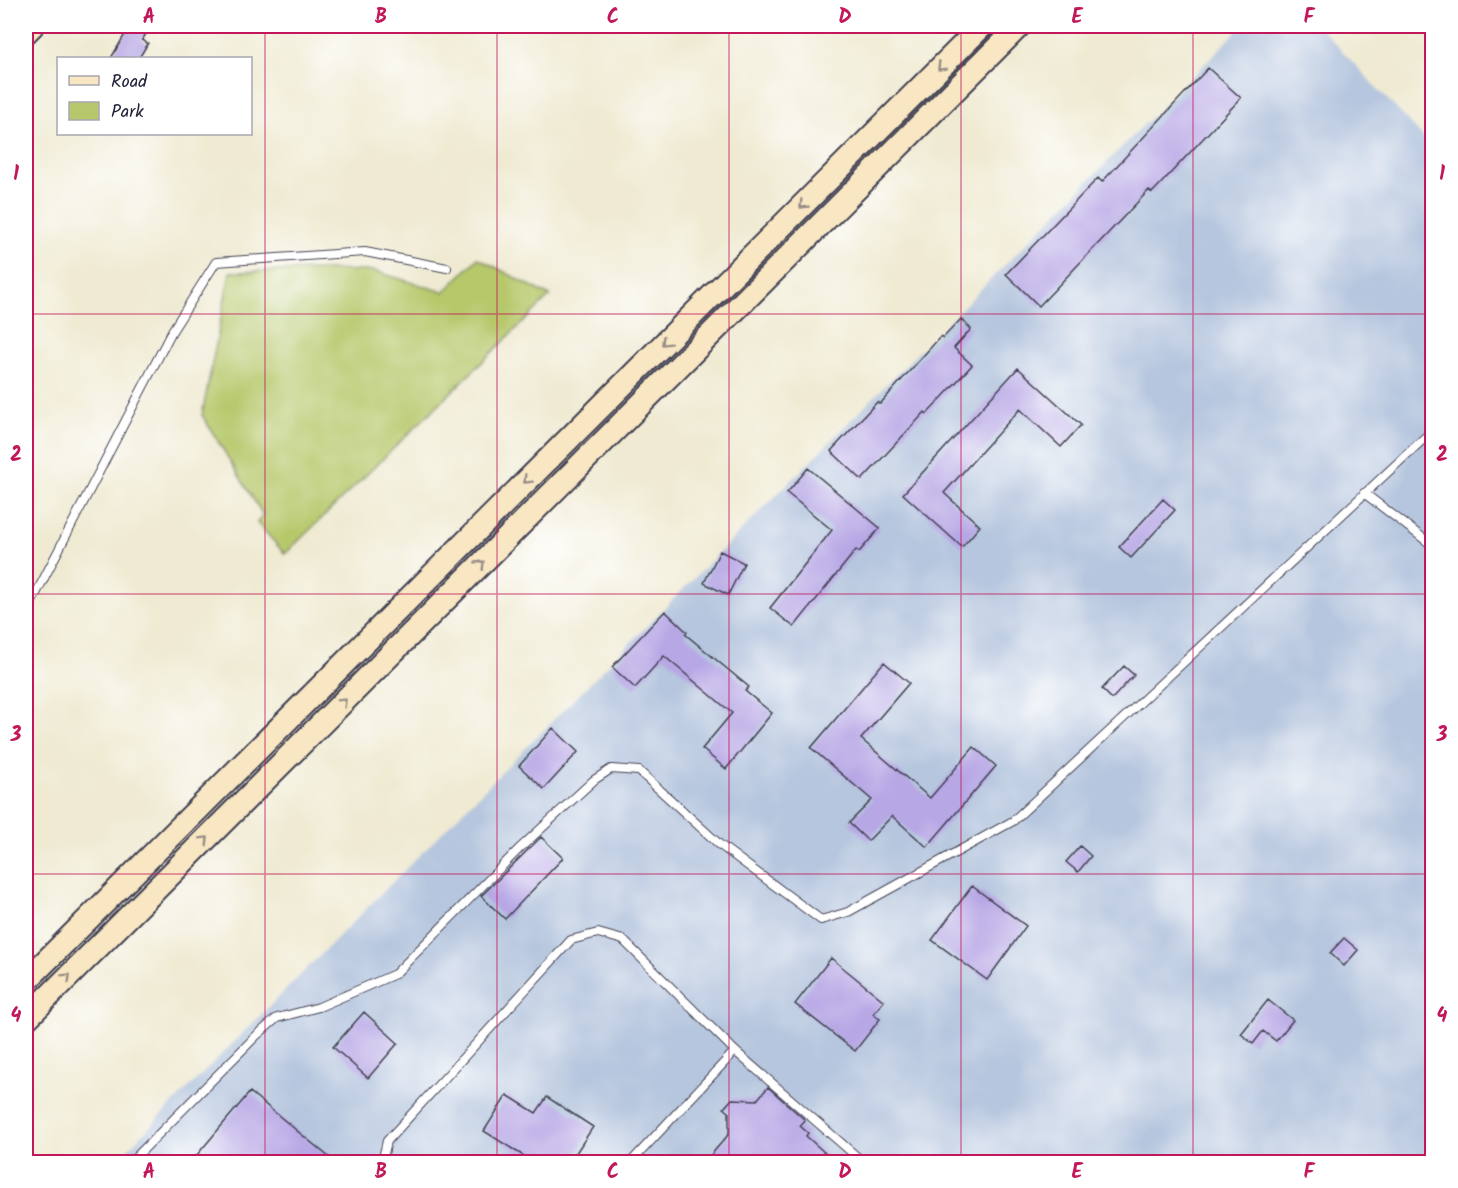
<svg xmlns="http://www.w3.org/2000/svg" width="1458" height="1188" font-family="Kalam,sans-serif">
<style>
.industrial{fill:#b6c6de}
.green{fill:#b6c86b;stroke:#6c7553;stroke-width:1.5}
.building{fill:#b7a7e5}
.lines{fill:none;stroke-linecap:round;stroke-linejoin:round}
.lane-casing{stroke:#414052;stroke-width:10}
.secondary-casing{stroke:#414052;stroke-width:26}
.lane{stroke:#fff;stroke-width:8}
.secondary{stroke:#f9e7c3;stroke-width:22}
.oneway{stroke:#988e86}
.grid{fill:none;stroke:#c2185b;stroke-width:1.5;stroke-opacity:0.55}
.neatline{fill:none;stroke:#c2185b;stroke-width:2}
.grid-label{font-size:20px;text-anchor:middle;font-weight:bold;fill:#c2185b}
</style>
<rect width="100%" height="100%" fill="#fff"/>
<filter id="ink" filterUnits="userSpaceOnUse"><feTurbulence type="fractalNoise" baseFrequency=".0167" numOctaves="2"/><feDisplacementMap in="SourceGraphic" scale="12" xChannelSelector="R" yChannelSelector="G"/><feConvolveMatrix kernelMatrix="1 2 1 2 8 2 1 2 1" color-interpolation-filters="sRGB"/></filter>
<filter id="wash" filterUnits="userSpaceOnUse"><feTurbulence type="fractalNoise" baseFrequency=".008" numOctaves="4" result="noise"/><feDisplacementMap in="SourceGraphic" scale="24" xChannelSelector="R" yChannelSelector="G"/><feGaussianBlur stdDeviation="1.35" result="paint"/><feColorMatrix in="noise" values="0 0 0 0 0 0 0 0 0 0 0 0 0 0 0 0 0 1.4 0 .05"/><feComposite in="paint" operator="in"/></filter>
<g filter="url(#wash)">
<rect width="100%" height="100%" fill="#efead1"/>
<path class="industrial" d="M 1242,26 L 1319,26 L 1432,147 L 1432,1162 L 115,1162 Z"/>
<path class="green" d="M 478,258 L 550,296 L 285,554 L 257,523 L 263,515 L 202,415 L 230,272 L 322,270 L 374,271 L 444,292 Z"/>
<g id="blocks">
<path class="building" d="M 130,26 L 151,26 L 142,40 L 148,43 L 139,58 L 111,58 Z
M 1208,68 L 1241,98 L 1152,193 L 1149,190 L 1039,306 L 1006,274 L 1098,178 L 1102,182 Z
M 961,319 L 971,329 L 954,348 L 972,365 L 927,414 L 925,412 L 862,480 L 831,451 L 877,402 L 880,404 L 941,336 L 943,338 Z
M 1018,368 L 1081,425 L 1061,447 L 1020,409 L 944,493 L 980,526 L 962,547 L 903,494 Z
M 808,468 L 880,528 L 859,552 L 856,550 L 794,627 L 770,608 L 832,530 L 787,493 Z
M 1163,499 L 1175,510 L 1131,558 L 1119,547 Z
M 720,551 L 744,563 L 728,595 L 704,583 Z
M 665,611 L 687,632 L 685,634 L 749,687 L 745,691 L 772,713 L 726,769 L 702,749 L 732,713 L 664,656 L 635,688 L 612,667 Z
M 884,662 L 909,683 L 861,739 L 930,798 L 974,747 L 996,766 L 927,847 L 892,816 L 868,841 L 849,823 L 872,800 L 811,748 Z
M 1124,666 L 1134,675 L 1112,699 L 1102,689 Z
M 553,728 L 578,752 L 544,789 L 519,766 Z
M 541,837 L 563,858 L 505,919 L 481,896 Z
M 1080,846 L 1091,856 L 1078,872 L 1066,862 Z
M 972,886 L 1026,926 L 987,980 L 932,940 Z
M 1344,938 L 1358,950 L 1344,966 L 1330,953 Z
M 831,958 L 884,1001 L 873,1014 L 880,1019 L 855,1051 L 795,1004 Z
M 1268,1000 L 1293,1020 L 1276,1041 L 1263,1031 L 1253,1044 L 1241,1034 Z
M 364,1012 L 398,1043 L 368,1078 L 333,1047 Z
M 768,1087 L 805,1120 L 800,1126 L 808,1133 L 806,1136 L 835,1162 L 717,1162 L 710,1156 L 729,1134 L 729,1112 L 724,1108 L 732,1099 L 757,1100 Z
M 250,1092 L 335,1162 L 191,1162 Z
M 507,1095 L 536,1113 L 547,1097 L 593,1127 L 570,1162 L 533,1162 L 484,1131 Z"/>
</g>
</g>
<g filter="url(#ink)">
<use href="#blocks" fill-opacity="0" stroke="#414052" stroke-width="1.5"/>
<g class="lines">
<g class="lane-casing">
<path id="lane" d="M 1364,493 L 1432,545
M 26,613 L 172,331 L 216,262 L 365,252 L 447,268
M 131,1162 L 256,1036 L 277,1018 L 319,1007 L 395,974 L 519,849 L 594,780 L 611,769 L 639,771 L 720,845 L 821,920 L 848,912 L 1013,821 L 1432,431
M 382,1162 L 387,1141 L 571,940 L 598,933 L 623,940 L 735,1051 L 863,1162
M 631,1162 L 735,1051"/>
</g>
<g class="secondary-casing">
<path id="secondary" d="M 26,32 L 32,26
M 26,981 L 982,26
M 26,1019 L 1019,26"/>
</g>
<use href="#lane" class="lane"/>
<use href="#secondary" class="secondary"/>
</g>
<defs><path id="oneway-chevron" d="M-2-3.5L2.5 0L-2 3.5" fill="none" stroke-width="1.6" stroke-linecap="round" stroke-linejoin="round" transform="scale(1.5)"/></defs>
<g class="oneway">
<use href="#oneway-chevron" transform="translate(941 67) rotate(135)"/>
<use href="#oneway-chevron" transform="translate(803 205) rotate(135)"/>
<use href="#oneway-chevron" transform="translate(665 342) rotate(135)"/>
<use href="#oneway-chevron" transform="translate(527 480) rotate(135)"/>
<use href="#oneway-chevron" transform="translate(481 564) rotate(-45)"/>
<use href="#oneway-chevron" transform="translate(343 702) rotate(-45)"/>
<use href="#oneway-chevron" transform="translate(205 840) rotate(-45)"/>
<use href="#oneway-chevron" transform="translate(67 977) rotate(-45)"/>
</g>
</g>
<path class="grid" d="M 265,26 L 265,1162M 497,26 L 497,1162M 729,26 L 729,1162M 961,26 L 961,1162M 1193,26 L 1193,1162M 26,314 L 1432,314M 26,594 L 1432,594M 26,874 L 1432,874"/>
<rect width="1458" height="1188" fill="none" stroke="#fff" stroke-width="66"/>
<rect x="57" y="57" width="195" height="78" fill="#ffffff" stroke="#a7a7b1" stroke-width="1.5"/>
<rect x="69" y="76" width="30" height="9" fill="#f9e7c3" stroke="#a7a7b1" stroke-width="1.5"/>
<text x="111" y="87" font-size="18" fill="#22223b">Road</text>
<rect x="69" y="102" width="30" height="18" fill="#b6c86b" stroke="#a7a7b1" stroke-width="1.5"/>
<text x="111" y="117" font-size="18" fill="#22223b">Park</text>
<rect x="33" y="33" width="1392" height="1122" class="neatline"/>
<g class="grid-label">
<text x="149" y="23">A</text>
<text x="381" y="23">B</text>
<text x="613" y="23">C</text>
<text x="845" y="23">D</text>
<text x="1077" y="23">E</text>
<text x="1309" y="23">F</text>
<text x="16" y="180">1</text>
<text x="1442" y="180">1</text>
<text x="16" y="461">2</text>
<text x="1442" y="461">2</text>
<text x="16" y="741">3</text>
<text x="1442" y="741">3</text>
<text x="16" y="1022">4</text>
<text x="1442" y="1022">4</text>
<text x="149" y="1178">A</text>
<text x="381" y="1178">B</text>
<text x="613" y="1178">C</text>
<text x="845" y="1178">D</text>
<text x="1077" y="1178">E</text>
<text x="1309" y="1178">F</text>
</g>
</svg>
